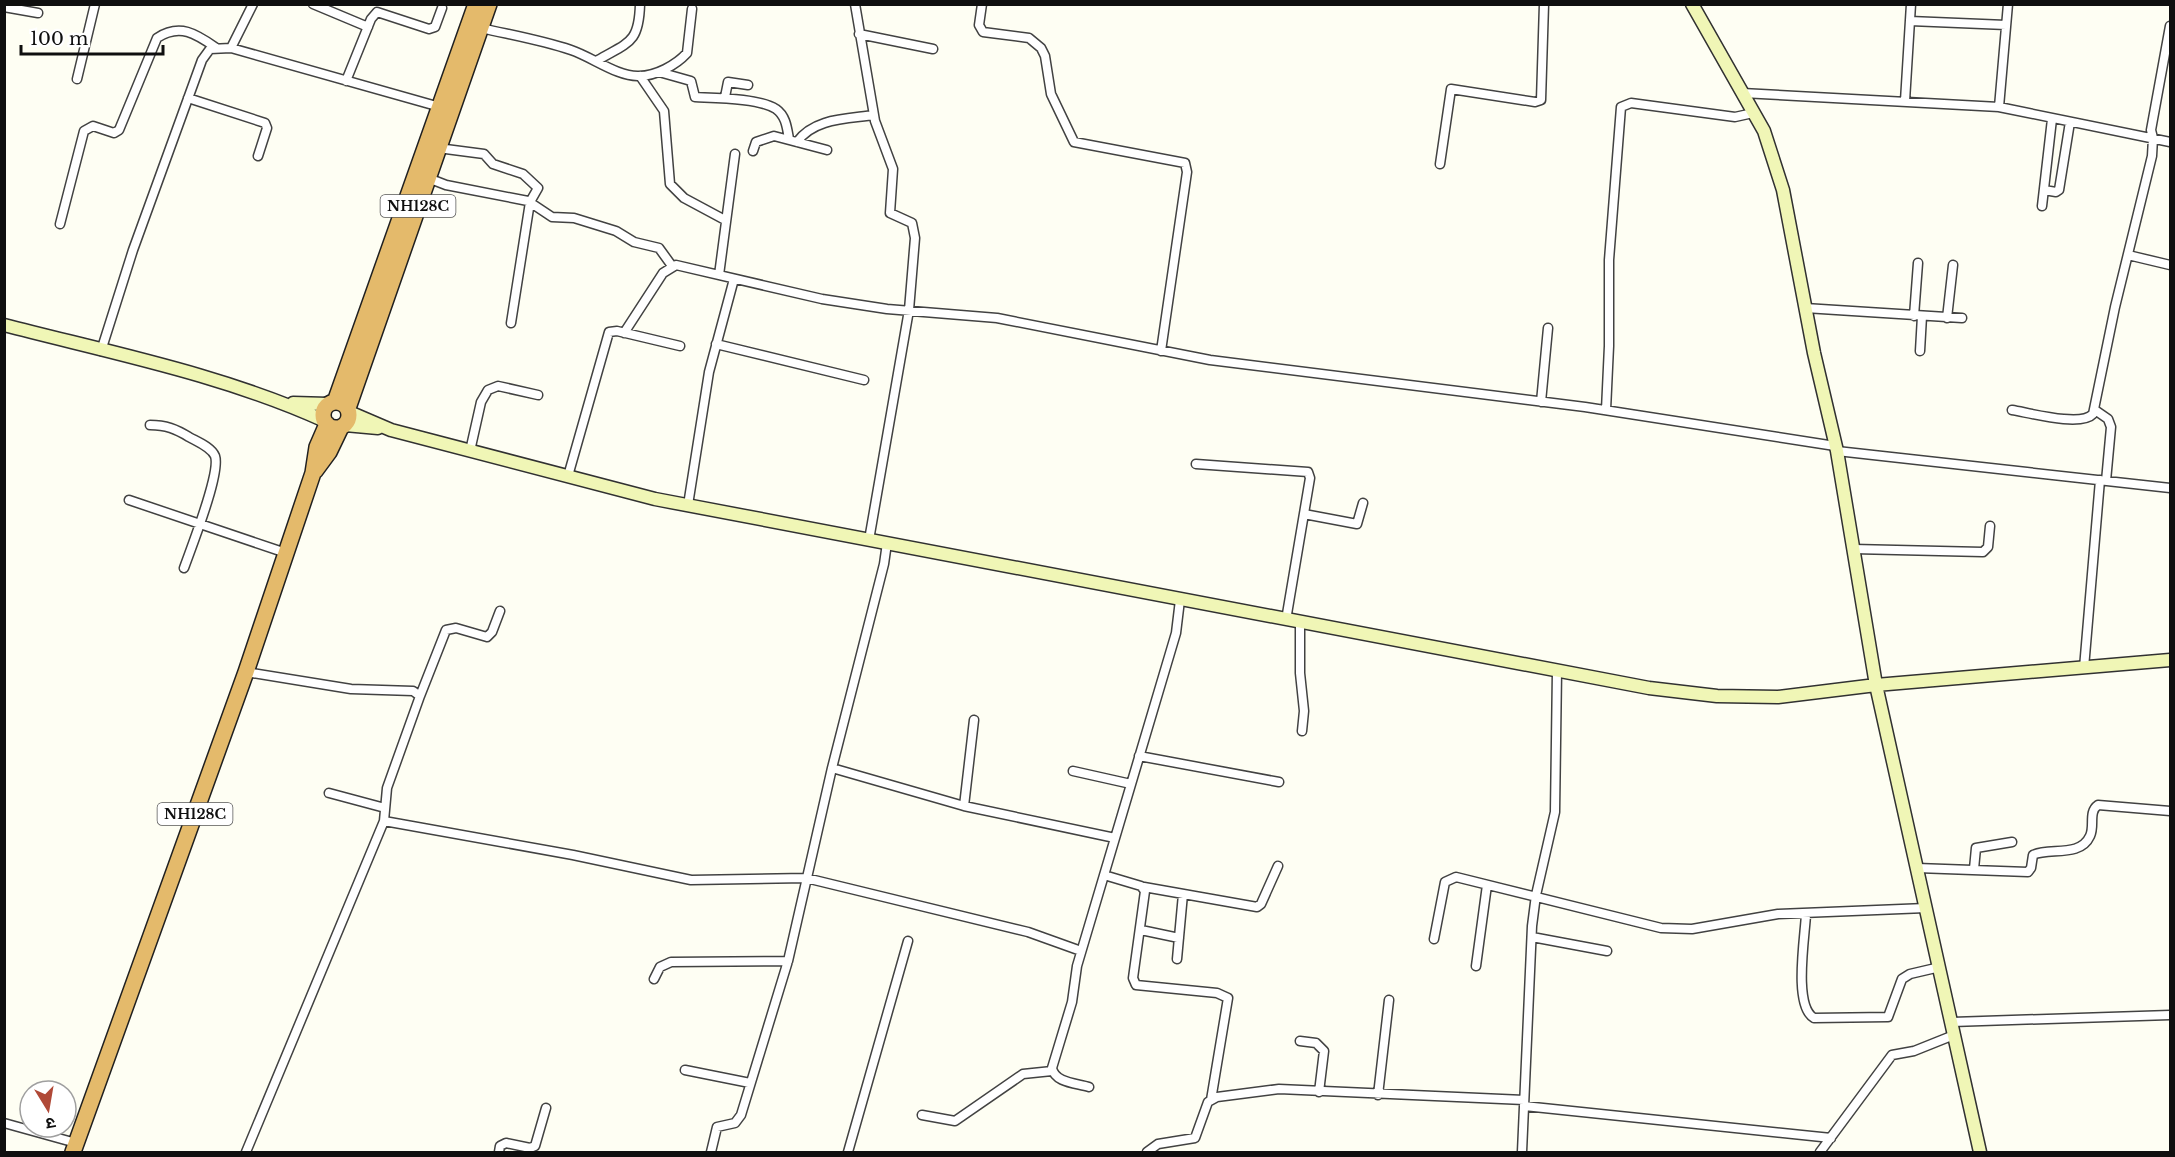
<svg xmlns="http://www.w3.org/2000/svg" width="2175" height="1157" font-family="'Libre Baskerville','Noto Sans Devanagari',serif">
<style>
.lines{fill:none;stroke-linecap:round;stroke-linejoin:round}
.street-casing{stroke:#424242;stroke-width:11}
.secondary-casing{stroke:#313131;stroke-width:15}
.highway-casing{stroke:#202020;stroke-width:18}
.street{stroke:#fff;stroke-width:8}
.secondary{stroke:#f0f6b6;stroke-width:12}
.highway{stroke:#e4ba6b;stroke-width:15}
.labels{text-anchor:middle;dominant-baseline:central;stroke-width:6;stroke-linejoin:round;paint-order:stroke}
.shield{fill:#fff;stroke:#575757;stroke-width:1.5}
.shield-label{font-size:14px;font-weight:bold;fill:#0f0f0f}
</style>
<rect width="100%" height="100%" fill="#fefef3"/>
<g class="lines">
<g class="street-casing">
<path id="street" d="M 313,4 L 368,27
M 855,4 L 875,121 L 893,169 L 890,213 L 912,223 L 915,238 L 909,310 L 869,540
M 982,4 L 979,25 L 983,32 L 1029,38 L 1041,48 L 1045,56 L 1051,94 L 1074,142 L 1185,163 L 1187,172 L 1161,351
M 4,7 L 38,13
M 1910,21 L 2006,25
M 481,28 C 511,35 541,40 571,50 C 592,57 618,77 639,76 C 656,76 676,65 687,53 L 692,9
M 859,34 L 933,49
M 231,48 L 253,4
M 598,60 C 629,42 639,43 640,4
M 659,72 L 691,81 L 695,97 C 715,98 759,98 776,109 C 786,116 787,128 789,139
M 640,76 L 664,111 L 670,184 L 684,198 L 725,220
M 77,79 L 95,4
M 346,81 L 371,19 L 377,12 L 429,29 L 435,27 L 442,8
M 1742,93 L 1999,107 L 2170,142
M 725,97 L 728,82 L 748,85
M 188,98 L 265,123 L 267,128 L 258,156
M 1905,101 L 1911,4
M 1999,107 L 2008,4
M 797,142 C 814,118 847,119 874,115
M 438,148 L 484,154 L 493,164 L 523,174 L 538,188 L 530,202 L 511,323
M 753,151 L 756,142 L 774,136 L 827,150
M 1440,164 L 1451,89 L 1535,102 L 1541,100 L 1544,4
M 428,178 L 446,185 L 528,201 L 552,217 L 574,218 L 616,231 L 634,242 L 659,248 L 672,266
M 2044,190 L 2056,192 L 2059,190 L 2070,122
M 2042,206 L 2052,119
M 60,224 L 84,131 L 93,126 L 114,133 L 119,130 L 157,38 C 180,23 196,34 215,47
M 2128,255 L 2170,265
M 719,275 L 735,154
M 1805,308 L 1962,318
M 1914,316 L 1918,263
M 1947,318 L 1953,265
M 624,333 L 663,273 L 676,265 L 822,299 L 887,309 L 997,318 L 1210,360 L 1585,407 L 1835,446
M 716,344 L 864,380
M 101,351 L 133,250 L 202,60 L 210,49 L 231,48 L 440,107
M 1920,351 L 1922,316
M 1541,402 L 1548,328
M 1606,410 L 1609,346 L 1609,260 L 1621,107 L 1631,103 L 1735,117 L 1753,113
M 2012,410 C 2030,413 2081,427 2093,414 L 2115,307 L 2152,156 L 2153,138 L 2151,130 L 2170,26
M 2095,410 L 2108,419 L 2111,427 L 2106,481
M 150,425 C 166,425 176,429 189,437 C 198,442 211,447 215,456 C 221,473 191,548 184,568
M 470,451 L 481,402 L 488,390 L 498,386 L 538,395
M 1837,451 L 2170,488
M 1196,464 L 1308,472 L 1310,478 L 1286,620
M 568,476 L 609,332 L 617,331 L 680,346
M 129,500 L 286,553
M 688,505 L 709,372 L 734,279
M 1304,514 L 1357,524 L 1363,503
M 1853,549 L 1983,552 L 1988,547 L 1990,526
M 1300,623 L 1300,673 L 1304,711 L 1302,731
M 2084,668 L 2100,480
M 246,672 L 351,689 L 413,691 L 420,696 L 387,788 L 384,821 L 246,1152
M 420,696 L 446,630 L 456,628 L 487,637 L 492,632 L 500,611
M 1139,756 L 1279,782
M 832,768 L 964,806 L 1115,838
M 1073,771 L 1131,784
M 329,793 L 385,808
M 964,806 L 974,720
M 384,821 L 573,855 L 691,880 L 806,878 L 1028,932 L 1081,951
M 1917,868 L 2028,872 L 2031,868 L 2033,855 C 2049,847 2080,858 2090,836 C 2095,826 2088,812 2098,805 L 2170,811
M 1974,869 L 1976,848 L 2012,842
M 1104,875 L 1141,886 L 1145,891 L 1133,978 L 1136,985 L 1217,993 L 1228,998 L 1211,1100
M 1144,887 L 1257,907 L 1261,904 L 1278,866
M 1806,914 C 1805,937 1793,1006 1814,1018 L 1888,1017 L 1902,979 L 1910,974 L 1940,967
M 1141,930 L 1179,938
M 1532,937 L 1607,951
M 1434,939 L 1445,882 L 1456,877 L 1661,928 L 1692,929 L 1778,914 L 1926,908
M 1177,959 L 1183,894
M 1476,966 L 1487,885
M 654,979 L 660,967 L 671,962 L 788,961
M 1952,1022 L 2170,1015
M 1300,1041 L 1316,1043 L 1324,1051 L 1319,1092
M 685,1070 L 750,1083
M 1089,1087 C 1076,1083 1055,1083 1052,1068 L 1072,1002 L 1077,966 L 1176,633 L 1180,600
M 1378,1095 L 1389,1000
M 1524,1106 L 1831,1138
M 922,1115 L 955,1121 L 1023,1074 L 1052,1071
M 4,1123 L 76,1143
M 499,1152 L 500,1146 L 506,1143 L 530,1148 L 535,1146 L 546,1108
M 711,1152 L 717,1127 L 735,1123 L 741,1115 L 788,961 L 832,768 L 884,564 L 887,543
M 848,1152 L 908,941
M 1147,1152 L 1158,1144 L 1195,1138 L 1208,1102 L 1217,1097 L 1279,1089 L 1524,1100
M 1522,1152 L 1532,926 L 1536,895 L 1555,812 L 1557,671
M 1820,1152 L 1892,1055 L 1914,1051 L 1954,1035"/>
</g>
<g class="secondary-casing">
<path id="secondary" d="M 1692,4 L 1764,131 L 1783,190 L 1814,353 L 1837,451 L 1876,685 L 1980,1152
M 4,325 C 112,353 224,375 325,421
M 293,403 L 328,404
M 349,412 L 391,430 L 655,499 L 1649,688 L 1717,696 L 1778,697 L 1876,685 L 2170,660
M 345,425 L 378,428"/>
</g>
<g class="highway-casing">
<path id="highway" d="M 335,402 L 476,4
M323 415a13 13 0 1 1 26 0a13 13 0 1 1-26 0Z
M 348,408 L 489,4
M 315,471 L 329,452 L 341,427
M 73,1152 L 246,672 L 313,473 L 317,447 L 327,424"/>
</g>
<use href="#street" class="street"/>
<use href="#secondary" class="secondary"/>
<use href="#highway" class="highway"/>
</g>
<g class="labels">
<g class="shield">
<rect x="380.5" y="195" width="75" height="22" rx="4.5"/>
<rect x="157.5" y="803" width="75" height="22" rx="4.5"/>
</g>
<g class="shield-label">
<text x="418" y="206">NH128C</text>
<text x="195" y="814">NH128C</text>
</g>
</g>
<rect width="2175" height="1157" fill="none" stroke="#0f0f0f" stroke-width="12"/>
<g transform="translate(48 1109) rotate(169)"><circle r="28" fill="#ffffff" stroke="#9f9f9f" stroke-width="1.5"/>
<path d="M0-4.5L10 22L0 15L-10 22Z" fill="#b04937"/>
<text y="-9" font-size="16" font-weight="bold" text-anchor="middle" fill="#0f0f0f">उ</text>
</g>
<path d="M21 45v9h142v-9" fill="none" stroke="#0f0f0f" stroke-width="3"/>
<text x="30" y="45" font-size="18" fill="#0f0f0f" stroke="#ffffff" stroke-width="4.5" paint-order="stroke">100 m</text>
</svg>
